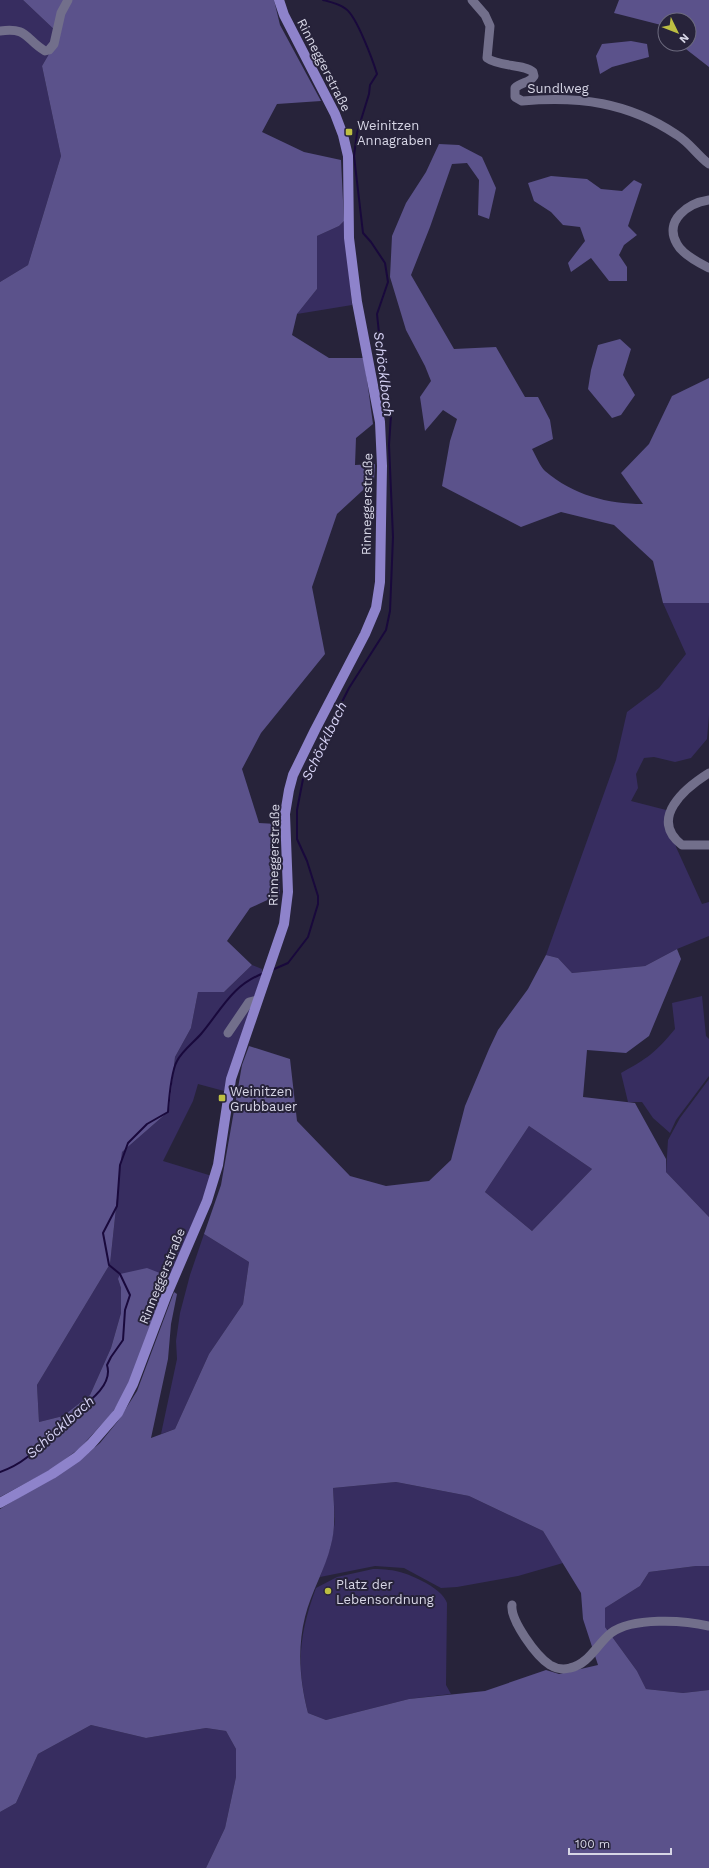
<svg xmlns="http://www.w3.org/2000/svg" width="709" height="1868" font-family="'Work Sans',sans-serif">
<style>
.green{fill:#372d60}
.forest{fill:#5b528b;fill-rule:evenodd}
.lines{fill:none;stroke-linecap:round;stroke-linejoin:round}
.stream{stroke:#19093c;stroke-width:2}
.minor{stroke:#726f8b;stroke-width:9}
.major{stroke:#8e83cb;stroke-width:10}
.poi-dot{fill:#bdbf42;stroke:#27233a;stroke-width:1.5}
.labels{text-anchor:middle;dominant-baseline:central;stroke-width:4;stroke-linejoin:round;paint-order:stroke}
.street-label{font-size:13px;fill:#d7d6e6;stroke:#27233a}
.poi-label{font-size:13px;fill:#d7d6e6;stroke:#27233a;text-anchor:start}
.water-label{font-size:14px;font-style:italic;fill:#d7d3f6;stroke:#27233a}
</style>
<rect width="100%" height="100%" fill="#27233a"/>
<path class="green" d="M 0,0 L 23,0 L 60,35 L 42,66 L 61,156 L 28,265 L 0,282 Z
M 344,221 L 352,305 L 297,314 L 317,289 L 317,236 L 339,226 Z
M 663,603 L 709,603 L 709,715 L 707,739 L 691,758 L 675,762 L 654,757 L 644,758 L 636,774 L 638,788 L 631,801 L 670,811 L 676,847 L 702,904 L 709,902 L 709,936 L 677,949 L 645,966 L 572,973 L 558,958 L 546,955 L 616,760 L 627,712 L 659,688 L 686,654 Z
M 252,965 L 262,969 L 262,973 L 224,1091 L 198,1084 L 193,1101 L 163,1161 L 212,1176 L 170,1277 L 118,1279 L 121,1288 L 121,1313 L 111,1348 L 90,1395 L 63,1416 L 39,1422 L 37,1385 L 110,1264 L 122,1152 L 169,1111 L 175,1057 L 191,1028 L 198,992 L 224,992 Z
M 702,996 L 706,1036 L 709,1039 L 709,1076 L 676,1120 L 670,1133 L 653,1118 L 642,1102 L 628,1102 L 621,1073 C 648,1058 655,1053 675,1029 L 672,1003 Z
M 709,1079 L 709,1217 L 666,1172 L 668,1140 L 680,1118 Z
M 529,1126 L 592,1169 L 532,1231 L 485,1192 Z
M 204,1234 L 249,1262 L 243,1304 L 209,1354 L 175,1429 L 161,1434 L 177,1359 L 176,1341 L 180,1313 L 190,1275 Z
M 396,1482 L 469,1496 L 543,1531 L 563,1563 L 518,1576 L 457,1587 L 441,1588 L 404,1568 L 375,1566 L 320,1577 L 331,1545 L 335,1521 L 333,1488 Z
M 696,1566 L 709,1566 L 709,1690 L 683,1693 L 646,1689 L 637,1671 L 605,1627 L 605,1608 L 640,1586 L 649,1572 Z
M 373,1569 C 379,1569 384,1569 389,1570 C 405,1571 442,1587 447,1603 L 446,1685 L 451,1694 L 409,1699 L 326,1720 L 308,1713 C 296,1665 299,1634 316,1588 L 337,1577 Z
M 91,1725 L 146,1738 L 206,1728 L 226,1731 L 236,1749 L 236,1777 L 225,1828 L 206,1868 L 0,1868 L 0,1812 L 16,1803 L 38,1754 Z"/>
<path class="forest" d="M 23,0 L 274,0 L 280,25 L 321,101 L 277,104 L 262,132 L 304,152 L 341,160 L 344,221 L 339,226 L 317,236 L 317,289 L 297,314 L 292,335 L 329,358 L 364,358 L 373,424 L 356,438 L 355,465 L 375,464 L 374,480 L 337,514 L 312,587 L 325,654 L 261,733 L 242,769 L 259,823 L 277,824 L 280,894 L 250,908 L 227,941 L 252,965 L 224,992 L 198,992 L 191,1028 L 175,1057 L 169,1111 L 122,1152 L 110,1264 L 37,1385 L 39,1422 L 63,1416 L 90,1395 L 111,1348 L 121,1313 L 121,1288 L 118,1279 L 120,1274 L 147,1268 L 170,1277 L 128,1387 L 112,1413 L 80,1448 L 52,1469 L 0,1497 L 0,282 L 28,265 L 61,156 L 42,66 L 60,35 Z
M 619,0 L 709,0 L 709,67 L 682,46 L 683,44 L 689,44 L 689,20 L 665,20 L 665,26 L 614,13 Z
M 631,41 L 647,44 L 649,57 L 612,67 L 600,74 L 596,56 L 602,44 Z
M 439,144 L 459,145 L 482,157 L 496,188 L 489,219 L 478,215 L 479,180 L 467,163 L 452,164 L 430,227 L 411,275 L 454,349 L 496,347 L 525,397 L 538,397 L 550,420 L 553,439 L 532,449 C 536,456 540,466 545,471 C 573,495 608,504 643,504 L 621,473 L 649,444 L 672,396 L 709,378 L 709,603 L 663,603 L 653,561 L 614,525 L 561,512 L 521,527 L 442,486 L 450,441 L 457,419 L 443,410 L 425,431 L 420,397 L 431,381 L 425,366 L 406,330 L 390,277 L 392,236 L 406,203 L 426,172 Z
M 551,176 L 587,179 L 601,189 L 622,191 L 634,180 L 642,184 L 628,226 L 637,235 L 624,245 L 619,255 L 627,267 L 627,281 L 609,281 L 591,258 L 571,272 L 568,263 L 585,241 L 580,227 L 563,225 L 551,212 L 534,201 L 528,183 Z
M 620,339 L 631,349 L 623,375 L 635,395 L 621,415 L 612,418 L 588,389 L 591,370 L 598,345 Z
M 677,949 L 681,959 L 649,1036 L 626,1053 L 587,1050 L 583,1097 L 635,1103 L 666,1159 L 666,1172 L 709,1217 L 709,1566 L 696,1566 L 649,1572 L 640,1586 L 605,1608 L 605,1627 L 637,1671 L 646,1689 L 683,1693 L 709,1690 L 709,1868 L 206,1868 L 225,1828 L 236,1777 L 236,1749 L 226,1731 L 206,1728 L 146,1738 L 91,1725 L 38,1754 L 16,1803 L 0,1812 L 0,1509 L 79,1461 L 100,1443 L 118,1421 L 137,1391 L 174,1292 L 177,1294 L 171,1324 L 168,1359 L 151,1438 L 175,1429 L 209,1354 L 243,1304 L 249,1262 L 204,1234 L 221,1185 L 242,1065 L 249,1046 L 290,1059 L 297,1121 L 350,1176 L 386,1186 L 429,1181 L 451,1160 L 465,1106 L 489,1049 L 498,1030 L 528,989 L 546,955 L 558,958 L 572,973 L 645,966 ZM 529,1126 L 592,1169 L 532,1231 L 485,1192 ZM 396,1482 L 469,1496 L 543,1531 L 581,1593 L 583,1619 L 598,1665 L 559,1674 L 546,1670 L 485,1691 L 409,1699 L 326,1720 L 308,1713 C 300,1682 297,1649 305,1617 C 311,1592 325,1570 331,1545 C 336,1526 334,1507 333,1488 Z"/>
<g class="lines">
<path class="stream" d="M 272,970 L 288,963 L 308,937 L 318,904 L 318,896 L 307,861 L 297,839 L 297,810 L 303,779 L 349,688 L 386,630 L 390,611 L 393,537 L 389,445 L 391,415 L 385,391 L 377,314 L 388,282 L 385,263 L 371,242 L 363,233 L 354,156 L 357,133 L 369,94 L 370,85 L 377,74 C 373,61 357,17 346,9 C 340,4 331,2 323,0
M 0,1472 C 29,1462 39,1445 60,1425 C 75,1410 115,1390 107,1365 L 111,1357 L 123,1340 L 125,1310 L 130,1295 L 120,1274 L 109,1265 L 103,1233 L 117,1206 L 120,1165 L 128,1143 L 147,1124 L 168,1112 C 169,1099 171,1072 177,1061 C 182,1051 194,1042 201,1034 C 222,1009 232,985 264,973"/>
<path class="minor" d="M 472,0 L 485,15 L 490,26 L 487,58 C 499,67 525,64 533,72 L 534,76 C 530,83 521,82 515,88 L 515,97 L 522,101 C 579,96 628,102 677,135 C 690,143 697,155 709,164
M 0,31 C 28,27 25,39 45,51 L 49,50 L 54,44 L 61,13 L 68,0
M 709,200 C 689,203 663,220 677,244 C 682,254 699,263 709,268
M 709,773 C 685,788 648,819 682,845 L 709,845
M 228,1033 L 249,1002 L 257,1000
M 512,1605 C 510,1620 536,1656 550,1665 C 555,1668 563,1670 570,1668 C 589,1664 597,1644 611,1633 C 632,1617 684,1620 709,1626"/>
<path class="major" d="M 0,1503 L 52,1474 L 77,1457 L 91,1444 L 118,1413 L 133,1384 L 167,1294 L 207,1201 L 218,1165 L 231,1079 L 284,924 L 288,892 L 285,814 L 289,790 L 293,775 L 315,730 L 365,634 L 376,608 L 380,582 L 382,466 L 380,422 L 357,302 L 349,238 L 348,156 L 343,135 L 335,114 L 284,15 L 279,0"/>
</g>
<g class="poi-dot">
<rect x="345" y="128" width="8" height="8" rx="2"/>
<rect x="218" y="1094" width="8" height="8" rx="2"/>
<circle cx="328" cy="1591" r="4"/>
</g>
<g class="labels">
<g class="street-label">
<text transform="translate(324 65) rotate(63)">Rinneggerstraße</text>
<text x="558" y="88">Sundlweg</text>
<text transform="translate(367 504) rotate(-89)">Rinneggerstraße</text>
<text transform="translate(274 855) rotate(-89)">Rinneggerstraße</text>
<text transform="translate(162 1276) rotate(-68)">Rinneggerstraße</text>
</g>
<g class="poi-label">
<text x="357" y="125">Weinitzen<tspan x="357" dy="15">Annagraben</tspan></text>
<text x="230" y="1091">Weinitzen<tspan x="230" dy="15">Grubbauer</tspan></text>
<text x="336" y="1584">Platz der<tspan x="336" dy="15">Lebensordnung</tspan></text>
</g>
<g class="water-label">
<text transform="translate(384 374) rotate(83)">Schöcklbach</text>
<text transform="translate(324 741) rotate(-64)">Schöcklbach</text>
<text transform="translate(60 1427) rotate(-42)">Schöcklbach</text>
</g>
</g>
<g transform="translate(677 32) rotate(133)"><circle r="19" fill="#27233a" stroke="#6d6b7f"/>
<path d="M0-3L7 15L0 10L-7 15Z" fill="#bdbf42"/>
<text y="-6" font-size="11" font-weight="bold" text-anchor="middle" fill="#d7d6e6">N</text>
</g>
<path d="M569 1848v6h102v-6" fill="none" stroke="#d7d6e6" stroke-width="2"/>
<text x="575" y="1848" font-size="12" fill="#d7d6e6" stroke="#27233a" stroke-width="3" paint-order="stroke">100 m</text>
</svg>
